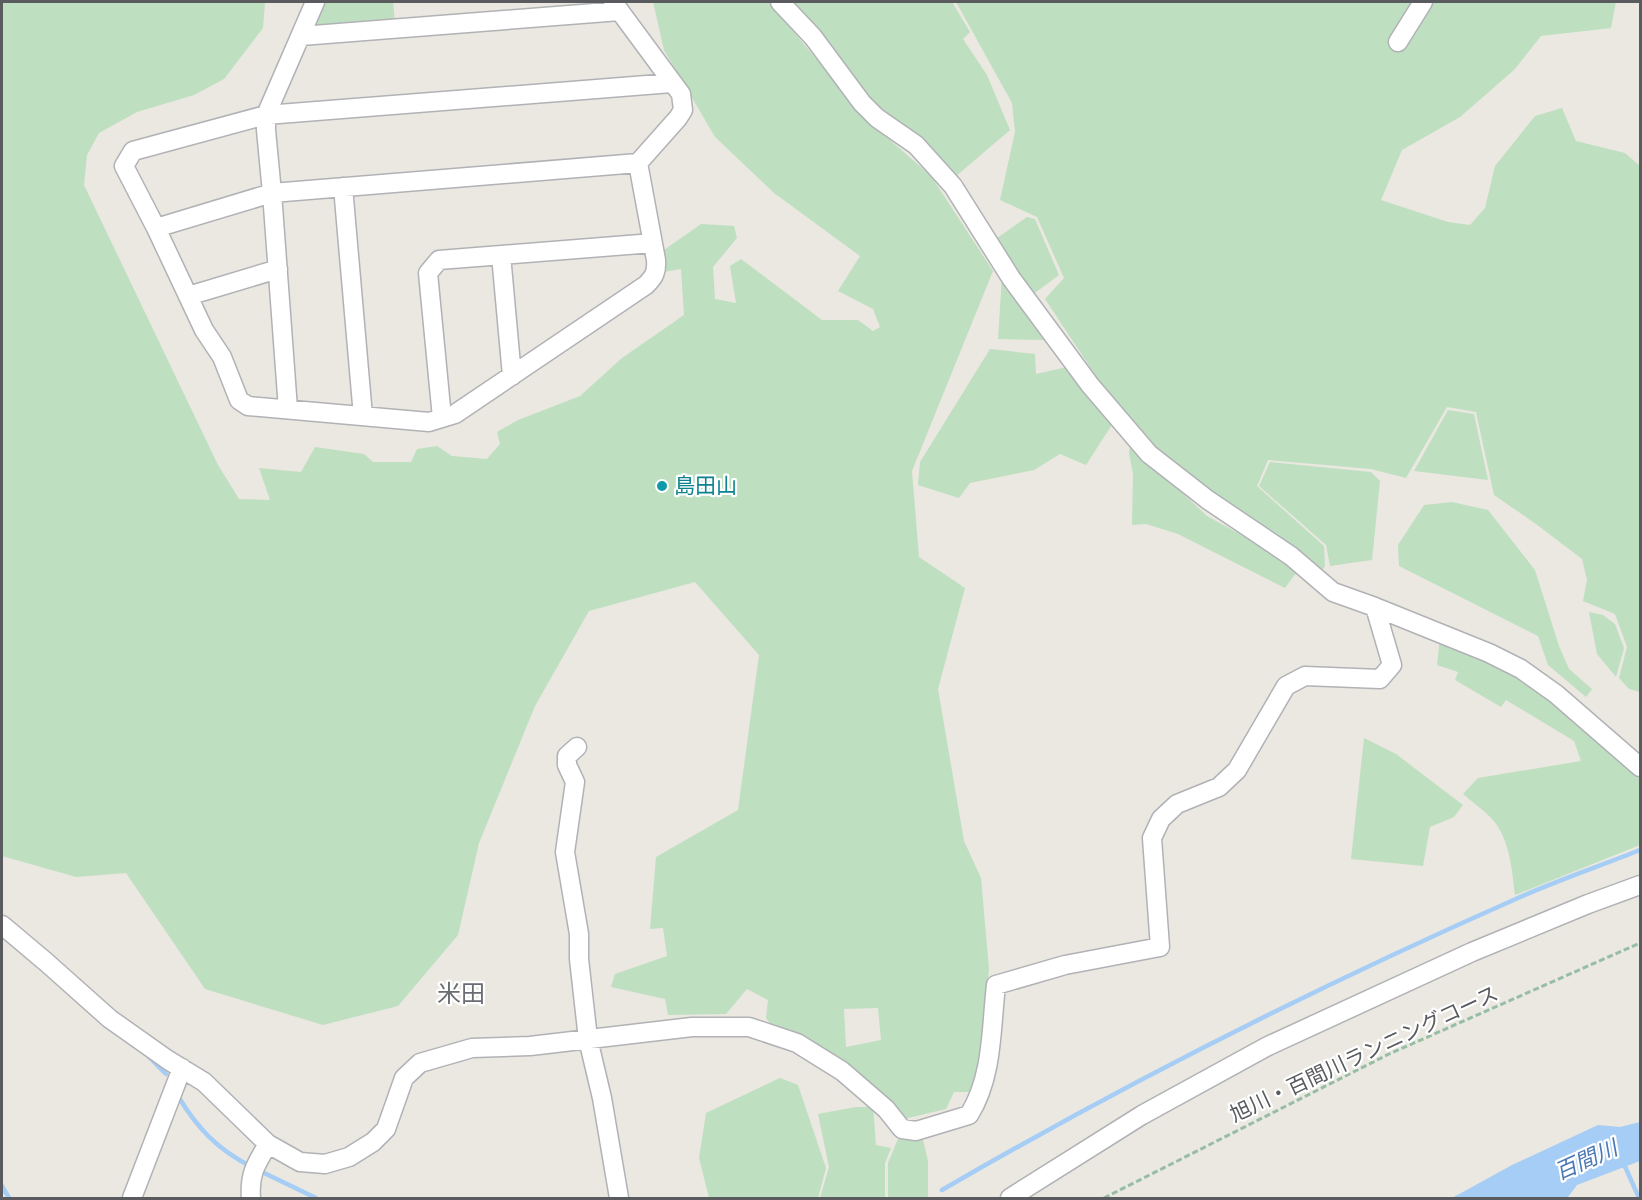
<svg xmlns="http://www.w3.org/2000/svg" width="1642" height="1200" font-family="'Roboto Condensed','Noto Sans JP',sans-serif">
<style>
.green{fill:#bfdfc1;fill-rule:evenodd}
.water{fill:#a5cdf5}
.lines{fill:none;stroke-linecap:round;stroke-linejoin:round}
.stream{stroke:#a5cdf5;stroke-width:4.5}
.minor-casing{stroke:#b1b2b6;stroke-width:21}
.path{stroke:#97bda5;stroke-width:3;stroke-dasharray:6 3;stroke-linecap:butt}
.minor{stroke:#fff;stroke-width:18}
.culture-dot{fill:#0f9aa8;stroke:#fff;stroke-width:2}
.labels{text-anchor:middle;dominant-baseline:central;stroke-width:4.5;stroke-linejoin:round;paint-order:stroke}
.culture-label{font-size:21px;fill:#0d838f;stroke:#fff;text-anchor:start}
.street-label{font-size:21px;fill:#595b5f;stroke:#fff}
.water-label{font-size:22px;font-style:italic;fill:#4c78b4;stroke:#fff}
.quarter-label{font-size:24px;fill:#6a6d71;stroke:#fff}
</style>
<rect width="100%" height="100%" fill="#eae8e0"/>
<path class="green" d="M 2,2 L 265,2 L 263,28 L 224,79 L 194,95 L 137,112 L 99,133 L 87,155 L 84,185 L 218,465 L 239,499 L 270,500 L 259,468 L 301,472 L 315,447 L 364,454 L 373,462 L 411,462 L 417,449 L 437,446 L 452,456 L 487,459 L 500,444 L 497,432 L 518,420 L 580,396 L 622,358 L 684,315 L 681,269 L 663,272 L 664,250 L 701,224 L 734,226 L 737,238 L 713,267 L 715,299 L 736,303 L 730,266 L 741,259 L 822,320 L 858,320 L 873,331 L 880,327 L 873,309 L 838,291 L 860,256 L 774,193 L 715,137 L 664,50 L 653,2 L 769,2 L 865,118 L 931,176 L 993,271 L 912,471 L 919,557 L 965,588 L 938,689 L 964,841 L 981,878 L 989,969 L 981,1054 L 972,1092 L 954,1092 L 946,1109 L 904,1119 L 847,1062 L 772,1026 L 766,1018 L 768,1000 L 747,989 L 726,1014 L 668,1015 L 665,999 L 611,987 L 615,974 L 667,956 L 663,928 L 650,929 L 656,857 L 738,810 L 759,655 L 695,582 L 589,611 L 535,706 L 479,843 L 458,935 L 398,1006 L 323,1025 L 205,989 L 126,873 L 76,877 L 2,856 ZM 878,1008 L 881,1040 L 846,1047 L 844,1009 Z
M 322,2 L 393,2 L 395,22 L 317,28 L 313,22 Z
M 789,2 L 952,2 L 970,32 L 963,39 L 987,75 L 1010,130 L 955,177 L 925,142 L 877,106 Z
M 956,2 L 1616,2 L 1611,28 L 1541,36 L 1514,70 L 1460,117 L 1402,150 L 1381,200 L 1448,222 L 1470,225 L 1485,208 L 1495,166 L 1535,116 L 1562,108 L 1576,141 L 1625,153 L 1640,166 L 1640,692 L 1629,689 L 1619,678 L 1627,647 L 1615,614 L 1583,601 L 1587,580 L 1582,559 L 1536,524 L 1494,495 L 1476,412 L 1447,407 L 1406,478 L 1371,469 L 1268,460 L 1257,486 L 1324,546 L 1325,566 L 1318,575 L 1153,452 L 1098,379 L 1045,299 L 1064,278 L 1037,217 L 1000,200 L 1015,132 L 1012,103 Z
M 1027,217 L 1035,219 L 1059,275 L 1032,295 L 993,241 Z
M 1002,276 L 1048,338 L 1046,340 L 998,339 Z
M 990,349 L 1035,354 L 1036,374 L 1067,367 L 1113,423 L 1086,465 L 1060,454 L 1034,470 L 970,483 L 959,498 L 918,485 L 920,462 Z
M 1448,410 L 1474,414 L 1488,480 L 1414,471 Z
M 1130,444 L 1207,516 L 1263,547 L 1296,573 L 1285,588 L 1178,534 L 1146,524 L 1132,525 L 1133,473 L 1129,454 Z
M 1270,462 L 1371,472 L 1380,481 L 1372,560 L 1330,566 L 1326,545 L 1259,486 Z
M 1452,502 L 1488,510 L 1535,570 L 1559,646 L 1569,669 L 1592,689 L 1586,697 L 1548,665 L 1538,636 L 1399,566 L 1398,545 L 1424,505 Z
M 1589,612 L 1603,615 L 1615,624 L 1624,648 L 1616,677 L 1597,654 Z
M 1440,638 C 1454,644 1468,650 1482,657 C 1541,688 1591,733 1640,777 L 1640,845 L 1515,895 C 1512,870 1510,839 1492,819 C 1484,810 1472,802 1463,794 L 1478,778 L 1581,761 L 1574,741 L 1506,700 L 1501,707 L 1455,680 L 1458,672 L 1437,665 Z
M 1364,738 L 1396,754 L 1463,805 L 1454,817 L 1430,827 L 1423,866 L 1351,859 Z
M 780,1078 L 798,1085 L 826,1168 L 818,1198 L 709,1198 L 699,1158 L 706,1113 Z
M 856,1107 L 873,1107 L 876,1145 L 891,1148 L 885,1163 L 885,1198 L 820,1198 L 829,1167 L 818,1114 Z
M 922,1136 L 928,1161 L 928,1198 L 888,1198 L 888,1163 L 898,1139 Z"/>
<path class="water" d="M 1640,1122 L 1640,1161 L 1577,1185 L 1568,1197 L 1452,1198 L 1512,1165 L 1598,1125 L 1620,1127 Z"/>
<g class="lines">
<path class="stream" d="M 149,1057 L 166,1074
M 178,1096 C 197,1128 218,1150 252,1167
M 1623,1162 L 1639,1198
M 260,1171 L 316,1198
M 2,1186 L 9,1198
M 942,1190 C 1128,1082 1321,985 1518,898 C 1558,880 1600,866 1640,850"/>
<g class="minor-casing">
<path id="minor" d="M 780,2 L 813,37 L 862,103 L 877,118 L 916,145 L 953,186 L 1011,278 L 1090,385 L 1149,454 L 1208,500 L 1291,556 L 1333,592 L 1375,607 L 1489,653 L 1521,669 L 1556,694 L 1640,767
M 301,36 L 620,11
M 1398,42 L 1423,2
M 638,163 L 656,260 C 657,272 654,277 646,285 L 455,414 L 429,422 L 248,406 L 239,400 L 222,357 L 204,330 L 156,228 L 124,166 L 133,151 L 266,115 L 672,83
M 343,187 L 363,416
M 156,228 L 272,193 L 638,163 L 678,118 L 683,110 L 681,94 L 613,2
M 501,255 L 512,376
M 188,296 L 278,269
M 288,409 L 272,193 L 266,130 L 266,115 L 315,2
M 442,418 L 428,273 L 439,260 L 653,243
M 577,747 L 567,756 L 567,765 L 575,782 L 565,852 L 579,934 L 579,959 L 588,1039 L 602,1098 L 619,1198
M 2,925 L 46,962 L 110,1019 L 168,1060 L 204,1082 L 268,1144 L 300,1162 L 325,1164 L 349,1157 L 373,1142 L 386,1129 L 404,1078 L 420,1063 L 472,1048 L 530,1046 L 692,1027 L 749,1027 L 797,1043 L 842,1071 L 886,1109 L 902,1129 L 916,1131 L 969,1115 C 993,1077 991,1028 996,985 L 1065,965 L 1160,947 L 1152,838 L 1161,819 L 1177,804 L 1219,787 L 1237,770 L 1286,686 L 1305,676 L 1380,679 L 1392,665 L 1375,607
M 132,1198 L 182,1068
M 251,1198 C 249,1174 256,1164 268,1144
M 1010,1198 L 1142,1115 L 1268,1046 L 1472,952 L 1588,904 L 1640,885"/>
</g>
<path class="path" d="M 1104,1198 L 1389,1054 L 1640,943"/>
<use href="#minor" class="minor"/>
</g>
<circle class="culture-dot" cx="662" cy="486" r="6"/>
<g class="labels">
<g class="culture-label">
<text x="674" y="486">島田山</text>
</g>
<g class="street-label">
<text transform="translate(1364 1054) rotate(-25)">旭川・百間川ランニングコース</text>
</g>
<g class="water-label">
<text transform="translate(1586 1160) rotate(-24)">百間川</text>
</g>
<g class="quarter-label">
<text x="461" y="994">米田</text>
</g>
</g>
<rect width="1642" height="1200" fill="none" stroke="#595b5f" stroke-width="6"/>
</svg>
